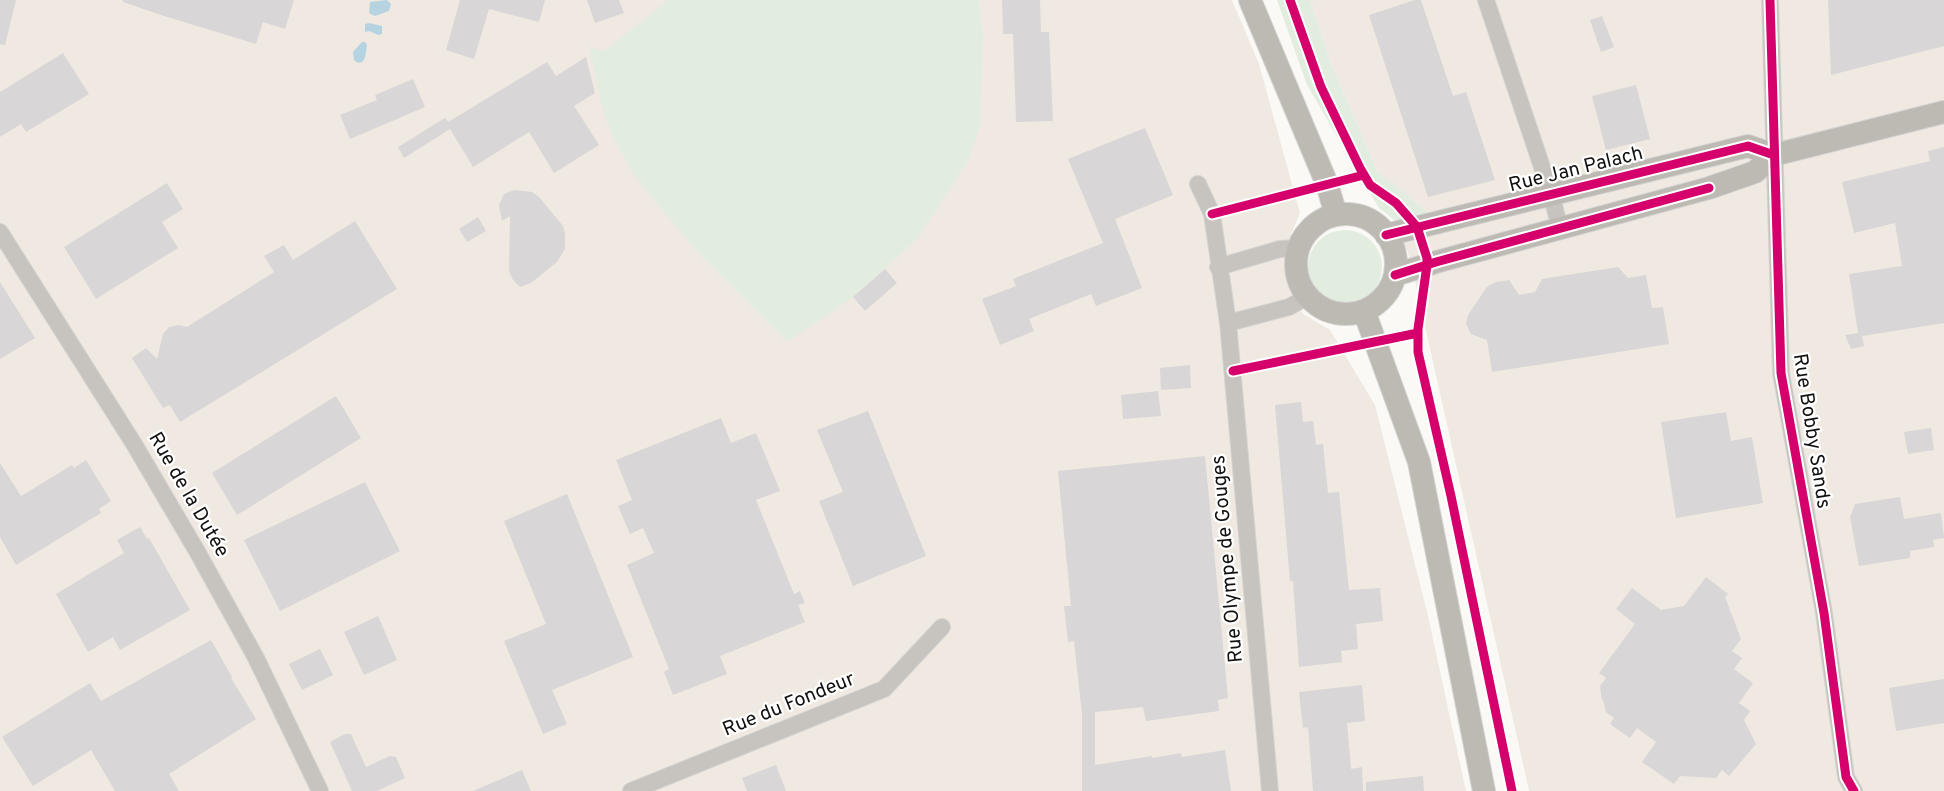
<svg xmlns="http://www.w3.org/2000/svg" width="1944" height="791" font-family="Overpass,sans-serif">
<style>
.built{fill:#efe9e1}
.green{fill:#e2eddf}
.water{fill:#b6d3e2}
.building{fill:#d8d6d6}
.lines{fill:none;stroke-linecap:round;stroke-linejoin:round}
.street-casing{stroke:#d5d4d2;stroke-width:18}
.secondary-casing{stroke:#d5d4d2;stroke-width:24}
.street{stroke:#c7c3be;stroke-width:16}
.secondary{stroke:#bdb9b3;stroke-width:22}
.cycleway-casing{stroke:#fff;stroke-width:13}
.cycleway{stroke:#d6006c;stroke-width:9}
.labels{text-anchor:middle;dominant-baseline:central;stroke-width:4.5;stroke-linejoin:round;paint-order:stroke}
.street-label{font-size:20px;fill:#131110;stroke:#fff}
</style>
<rect width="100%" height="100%" fill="#fbf9f6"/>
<path class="built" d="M 0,0 L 1232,0 L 1259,64 L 1300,213 L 1290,237 L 1285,256 L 1286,277 L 1303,314 L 1330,330 L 1375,405 L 1428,616 L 1466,791 L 0,791 Z
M 1310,0 L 1944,0 L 1944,791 L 1529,791 L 1410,259 L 1397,222 L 1429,213 L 1377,171 L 1332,66 Z"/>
<path class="green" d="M 669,0 L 978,0 L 983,35 L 980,124 L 969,159 L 918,238 L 853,297 L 788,342 L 693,247 L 637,179 L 614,140 L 602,106 L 589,47 L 604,51 Z
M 1277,0 L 1310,0 L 1332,66 L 1377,171 L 1429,213 L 1397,222 L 1379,208 L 1307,85 Z
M1308 267a37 37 0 1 1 74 0a37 37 0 1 1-74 0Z"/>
<path class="water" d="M 387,0 L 391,4 L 389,11 L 375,16 L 369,13 L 370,2 Z
M 369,23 L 382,26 L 382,34 L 378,35 L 369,31 L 365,32 L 365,24 Z
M 362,42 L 365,42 L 367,45 L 365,58 L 362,62 L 358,63 L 354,60 L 353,52 Z"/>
<path class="building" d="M 0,0 L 16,0 L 5,45 L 0,44 Z
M 123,0 L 294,0 L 285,29 L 263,22 L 256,44 L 161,15 L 123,2 Z
M 460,0 L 545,0 L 539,22 L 489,9 L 474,59 L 446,50 Z
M 587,0 L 619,0 L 624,13 L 595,23 Z
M 1002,0 L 1040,0 L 1041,32 L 1049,32 L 1053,121 L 1016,122 L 1013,34 L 1003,34 Z
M 1415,0 L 1421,0 L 1453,96 L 1466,92 L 1495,180 L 1428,197 L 1369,15 Z
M 1828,0 L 1944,0 L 1944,46 L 1831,75 Z
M 1602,16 L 1614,47 L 1601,52 L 1590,20 Z
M 63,53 L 89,94 L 26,132 L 21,124 L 0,137 L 0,92 Z
M 586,57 L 595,93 L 574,106 L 599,145 L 554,173 L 529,132 L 473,167 L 450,129 L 404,158 L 398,147 L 445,118 L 448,122 L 547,62 L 556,76 Z
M 413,79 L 425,107 L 350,139 L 340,115 L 377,100 L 375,95 Z
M 1636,85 L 1650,139 L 1606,150 L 1592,96 Z
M 1145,128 L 1173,195 L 1115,219 L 1142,288 L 1096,306 L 1091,294 L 1029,319 L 1034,331 L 1000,345 L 982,299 L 1016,286 L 1013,279 L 1103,243 L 1068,159 Z
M 1944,147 L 1944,323 L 1862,336 L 1864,346 L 1851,349 L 1845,335 L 1858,333 L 1849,274 L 1902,266 L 1895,223 L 1854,233 L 1842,182 L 1930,161 L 1928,151 Z
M 167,183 L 183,209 L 162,222 L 178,248 L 96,299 L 64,247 Z
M 515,190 L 532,192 L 539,197 L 563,226 L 565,234 L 565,249 L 557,262 L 531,283 L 520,287 L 513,280 L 509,271 L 510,216 L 502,221 L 499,205 L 504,194 Z
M 478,217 L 486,231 L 467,242 L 459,229 Z
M 355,221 L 397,289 L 180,422 L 170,405 L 163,408 L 132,358 L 146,348 L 157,359 L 163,334 L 169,327 L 179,325 L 187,327 L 274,272 L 264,256 L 284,245 L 293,260 Z
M 1618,267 L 1628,278 L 1646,275 L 1652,308 L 1663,307 L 1669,344 L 1492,372 L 1487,340 L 1471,334 L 1466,324 L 1468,315 L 1487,287 L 1496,282 L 1509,280 L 1519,295 L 1535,292 L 1542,279 Z
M 885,269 L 897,283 L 865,311 L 853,297 Z
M 0,282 L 35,338 L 0,359 Z
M 1190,365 L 1191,388 L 1161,390 L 1160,368 Z
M 1158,391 L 1161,416 L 1123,419 L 1121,395 Z
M 336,396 L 361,438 L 237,515 L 212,473 Z
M 1301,402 L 1303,422 L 1313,421 L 1316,445 L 1323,444 L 1328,493 L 1339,492 L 1349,590 L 1380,588 L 1383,621 L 1356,624 L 1358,649 L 1341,651 L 1342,662 L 1299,667 L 1293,581 L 1290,581 L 1275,405 Z
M 868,411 L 926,556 L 853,586 L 819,501 L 843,492 L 817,430 Z
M 1726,412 L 1731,441 L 1752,437 L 1763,503 L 1676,518 L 1661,422 Z
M 721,418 L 731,443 L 756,433 L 780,491 L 756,500 L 794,594 L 800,591 L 805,603 L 798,605 L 805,622 L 720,656 L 727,674 L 673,695 L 664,672 L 669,669 L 627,565 L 654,553 L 643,528 L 630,534 L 618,506 L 632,500 L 616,460 Z
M 1931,428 L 1934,450 L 1908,454 L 1904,432 Z
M 1205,456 L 1228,698 L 1218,700 L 1219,711 L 1146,721 L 1143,707 L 1095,712 L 1095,765 L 1152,756 L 1152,758 L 1181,753 L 1182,757 L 1225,750 L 1231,791 L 1082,791 L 1082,714 L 1074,641 L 1068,642 L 1064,606 L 1071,606 L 1058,471 Z
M 86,460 L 111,501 L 99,509 L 101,513 L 16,565 L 0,537 L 0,463 L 21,496 L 72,465 L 74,468 Z
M 365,482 L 400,551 L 280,611 L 244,540 Z
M 567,494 L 633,657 L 552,690 L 567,724 L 543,734 L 504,641 L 546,624 L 504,521 Z
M 1900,497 L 1904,519 L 1941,513 L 1944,538 L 1933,540 L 1934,547 L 1910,551 L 1910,558 L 1859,566 L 1850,517 L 1855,504 Z
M 140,527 L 147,539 L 149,538 L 190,610 L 120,650 L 113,637 L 88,652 L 56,594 L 124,553 L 117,540 Z
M 1706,577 L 1728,594 L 1725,597 L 1741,639 L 1732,651 L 1742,658 L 1734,669 L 1753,683 L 1739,703 L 1750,711 L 1744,720 L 1756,744 L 1729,776 L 1722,770 L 1716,778 L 1680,776 L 1674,784 L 1642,762 L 1656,742 L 1637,728 L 1630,738 L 1610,724 L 1614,718 L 1606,712 L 1603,700 L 1602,701 L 1600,686 L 1606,678 L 1599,673 L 1635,624 L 1616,609 L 1632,588 L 1661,610 L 1684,606 Z
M 378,616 L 397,660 L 364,675 L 344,632 Z
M 211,640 L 232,677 L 231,678 L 256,719 L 169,774 L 179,791 L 115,791 L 91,750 L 33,786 L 2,737 L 90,683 L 101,701 Z
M 320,649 L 333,675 L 302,690 L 289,664 Z
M 1944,679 L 1944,723 L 1896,731 L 1889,688 Z
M 1362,685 L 1365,721 L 1347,723 L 1351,769 L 1362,767 L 1363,791 L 1313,791 L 1308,727 L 1303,728 L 1299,692 Z
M 345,734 L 351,734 L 366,767 L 390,756 L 396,757 L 405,778 L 377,791 L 352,791 L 330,742 Z
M 776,765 L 786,791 L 747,791 L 742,778 Z
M 522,770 L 531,791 L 473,791 Z
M 1423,776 L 1424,791 L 1366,791 L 1366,782 Z"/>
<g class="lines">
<g class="street-casing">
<path id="street" d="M 1486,0 L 1551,194 L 1560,228
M 1770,0 L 1781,373 L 1824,613 L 1846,777 L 1854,791
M 1198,184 L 1212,214 L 1228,323 L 1270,791
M 0,232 L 134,444 L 198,553 L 256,658 L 320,791
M 1218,267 L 1280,249 L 1298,248
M 1228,323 L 1289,307 L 1307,297
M 631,791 L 884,689 L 942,627"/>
</g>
<g class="secondary-casing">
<path id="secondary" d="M 1250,0 L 1327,184 L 1336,215
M1296 264a50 50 0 1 1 100 0a50 50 0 1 1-100 0Z
M 1386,235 L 1748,146 L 1774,155
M 1395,275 L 1436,262 L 1709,188 L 1755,172 L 1774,155 L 1944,112
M 1364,311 L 1419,462 L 1484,791"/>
</g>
<use href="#street" class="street"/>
<use href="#secondary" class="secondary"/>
<g class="cycleway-casing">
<path id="cycleway" d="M 1290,0 L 1321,87 L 1360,168 L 1370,185 L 1396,203 L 1417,227 L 1427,258 L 1427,265 L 1418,329 L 1418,352 L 1451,496 L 1512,791
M 1770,0 L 1781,373 L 1824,613 L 1846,777 L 1854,791
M 1212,214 L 1364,175
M 1386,235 L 1748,146 L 1774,155
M 1395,275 L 1436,262 L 1709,188
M 1233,371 L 1418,333"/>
</g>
<use href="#cycleway" class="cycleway"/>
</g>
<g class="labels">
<g class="street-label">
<text transform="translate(1576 170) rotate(-14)">Rue Jan Palach</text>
<text transform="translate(1811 431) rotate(81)">Rue Bobby Sands</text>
<text transform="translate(188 495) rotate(60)">Rue de la Dutée</text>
<text transform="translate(1228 559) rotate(-95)">Rue Olympe de Gouges</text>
<text transform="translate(789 705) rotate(-22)">Rue du Fondeur</text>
</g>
</g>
</svg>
